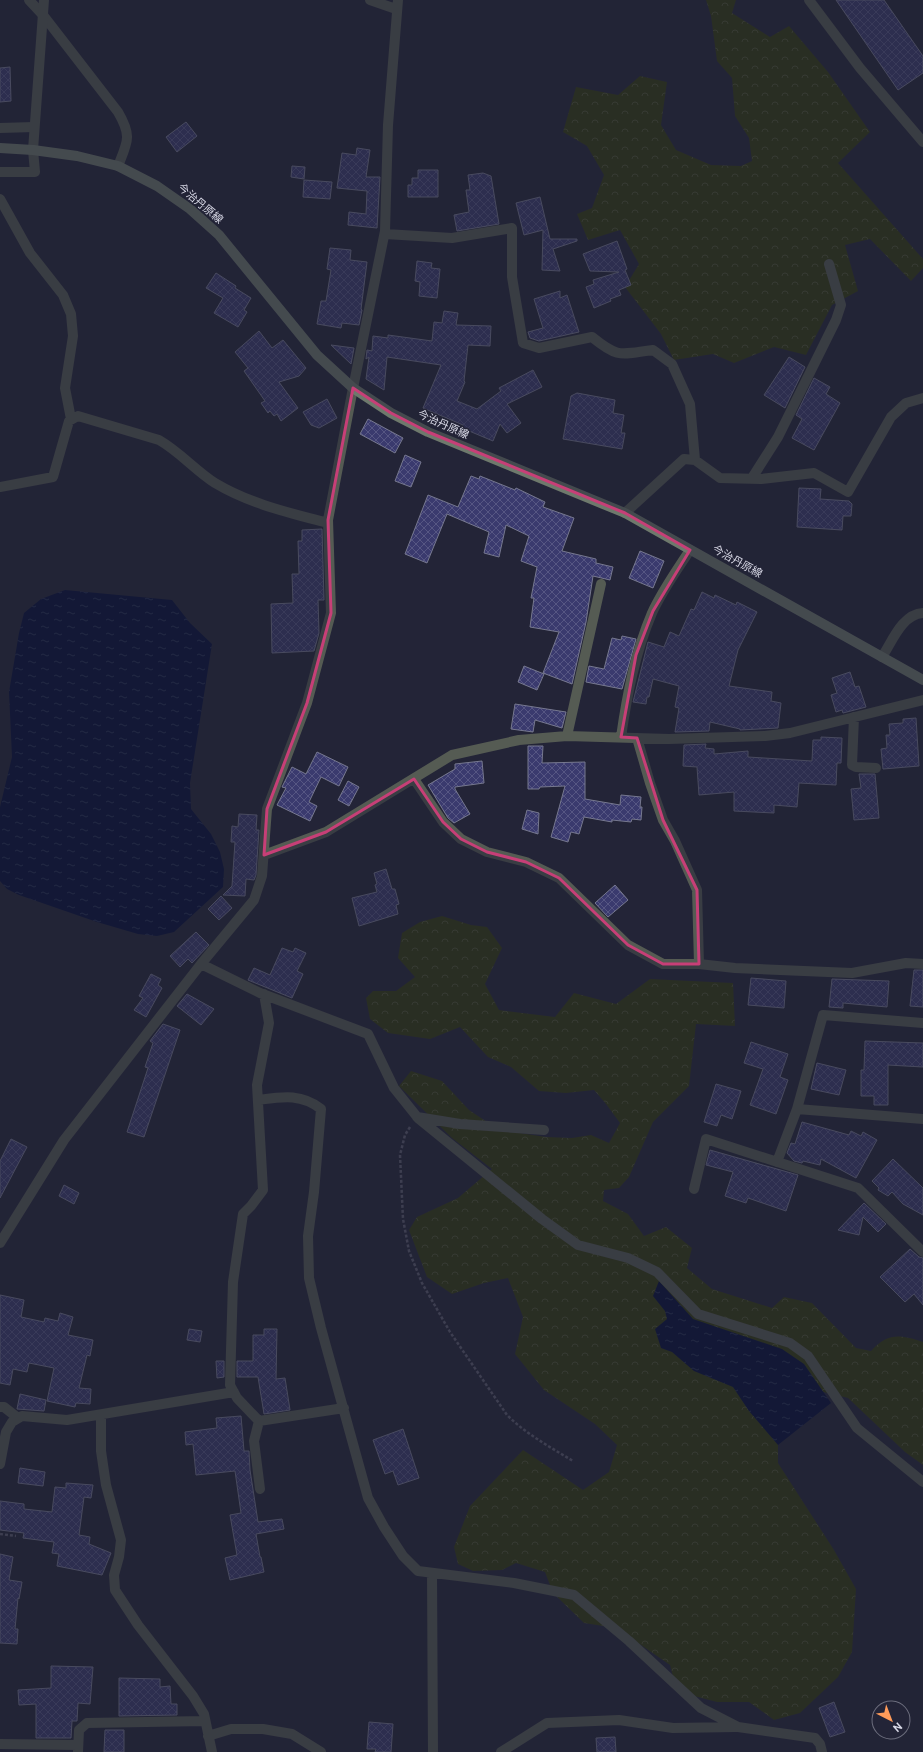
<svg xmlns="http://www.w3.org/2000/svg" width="923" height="1752" font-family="Overpass,'Noto Sans JP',sans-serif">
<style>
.forest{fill:url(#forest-crowns)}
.water{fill:url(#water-ripples)}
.building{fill:url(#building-cross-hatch);stroke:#76788f}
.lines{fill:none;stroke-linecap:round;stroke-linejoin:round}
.path{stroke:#5d5e6f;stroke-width:2.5;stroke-dasharray:3 2;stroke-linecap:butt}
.minor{stroke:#555b53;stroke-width:10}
.tertiary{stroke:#555b53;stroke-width:10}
.secondary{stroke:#6e796c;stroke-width:10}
.marked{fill:none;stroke:#c73f77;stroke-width:3;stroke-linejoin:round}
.labels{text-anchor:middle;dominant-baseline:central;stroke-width:3;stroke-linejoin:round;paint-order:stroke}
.street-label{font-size:11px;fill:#d9dae7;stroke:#232437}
</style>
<defs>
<pattern id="forest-crowns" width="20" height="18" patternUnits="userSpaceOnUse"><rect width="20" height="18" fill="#323a0d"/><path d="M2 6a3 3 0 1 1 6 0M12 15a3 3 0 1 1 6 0" fill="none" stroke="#4f5630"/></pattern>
<pattern id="water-ripples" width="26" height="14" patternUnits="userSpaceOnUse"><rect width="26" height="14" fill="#010b37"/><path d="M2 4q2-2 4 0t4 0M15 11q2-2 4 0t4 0" fill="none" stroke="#252e54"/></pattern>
<pattern id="building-cross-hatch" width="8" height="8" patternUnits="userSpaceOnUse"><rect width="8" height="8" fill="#3a3a6e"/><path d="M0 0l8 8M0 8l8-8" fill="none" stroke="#565683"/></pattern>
</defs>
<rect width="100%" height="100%" fill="#232437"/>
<path class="forest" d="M 706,0 L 736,0 L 732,13 L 770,37 L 789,26 L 828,72 L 870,132 L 838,163 L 923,259 L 923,268 L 911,281 L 870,239 L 845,245 L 858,291 L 832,305 L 806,355 L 774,347 L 734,363 L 713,354 L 674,360 L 661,334 L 625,287 L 639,264 L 620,230 L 588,240 L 577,214 L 592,208 L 604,175 L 587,146 L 563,132 L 576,87 L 618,95 L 640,76 L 667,82 L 661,125 L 676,150 L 711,165 L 741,166 L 752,161 L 749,138 L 735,116 L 732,78 L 717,61 L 711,16 Z
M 442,916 L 471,925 L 487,927 L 502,948 L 485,984 L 499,1010 L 555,1017 L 574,993 L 616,1004 L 650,979 L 733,983 L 735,1026 L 696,1024 L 689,1086 L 653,1122 L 629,1177 L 619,1188 L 604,1190 L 603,1201 L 628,1214 L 644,1236 L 666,1227 L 692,1248 L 687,1268 L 712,1289 L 772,1308 L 784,1297 L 812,1303 L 856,1348 L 871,1351 C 888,1332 901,1335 923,1342 L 923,1465 L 905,1452 L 848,1398 L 815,1390 L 738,1382 L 778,1433 L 778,1463 L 834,1550 L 856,1589 L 852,1652 L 838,1677 L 800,1713 L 774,1720 L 749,1702 L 717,1702 L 690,1695 L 674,1681 L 670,1665 L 641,1645 L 616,1628 L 584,1623 L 553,1593 L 545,1572 L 516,1563 L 502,1570 L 473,1571 L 458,1564 L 454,1547 L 470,1506 L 523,1450 L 583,1490 L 609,1472 L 617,1445 L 595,1424 L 544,1390 L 515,1354 L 523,1317 L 508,1278 L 484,1283 L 452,1294 L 427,1277 L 409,1230 L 417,1217 L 458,1198 L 492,1169 L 452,1138 L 399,1086 L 411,1071 L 442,1081 L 469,1110 L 499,1130 L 546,1137 L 572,1138 L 591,1135 L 609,1143 L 620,1123 L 606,1104 L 594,1090 L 566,1093 L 539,1091 L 511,1067 L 488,1057 L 460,1027 L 430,1039 L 388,1033 L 370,1019 L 366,998 L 373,991 L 396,991 L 415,977 L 398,958 L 402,933 L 420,922 Z"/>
<path class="water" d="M 65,590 L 172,600 L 190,623 L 212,644 L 190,783 L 191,809 L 211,834 L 220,852 L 224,869 L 223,887 L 174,932 L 157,936 L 138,934 L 97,922 L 19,895 L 7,889 L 0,881 L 0,807 L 12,757 L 9,692 L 19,633 L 24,613 L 41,599 Z
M 659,1281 L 693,1319 L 782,1349 L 804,1364 L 831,1403 L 778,1445 L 749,1411 L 733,1387 L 694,1371 L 672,1352 L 661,1348 L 655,1329 L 667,1319 L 665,1311 L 653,1296 Z"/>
<path class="building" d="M 836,0 L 884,0 L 923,56 L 923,73 L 898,90 Z
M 10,67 L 11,101 L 0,102 L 0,68 Z
M 186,122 L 197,136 L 177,152 L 166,137 Z
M 357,148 L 370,150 L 366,177 L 380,177 L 377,228 L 348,225 L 349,212 L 366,214 L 367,191 L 337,188 L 342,153 L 356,155 Z
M 292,166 L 305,167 L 304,179 L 291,177 Z
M 418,170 L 438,170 L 438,197 L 408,197 L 408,185 L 412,185 L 412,178 L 418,178 Z
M 483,173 L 491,176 L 499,224 L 457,231 L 454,215 L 469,212 L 466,190 L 470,190 L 468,175 Z
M 304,180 L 332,182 L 330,199 L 303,197 Z
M 540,197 L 550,239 L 577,239 L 577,241 L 553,249 L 560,271 L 542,270 L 543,230 L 524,235 L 516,203 Z
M 617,241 L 627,269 L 625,270 L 631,285 L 619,290 L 621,295 L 610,299 L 611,301 L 594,308 L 586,287 L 594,284 L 593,280 L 619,272 L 590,271 L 583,254 Z
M 330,248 L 351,250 L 350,260 L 367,262 L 361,309 L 362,310 L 359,325 L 342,323 L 341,328 L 317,324 L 321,301 L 326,301 L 331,270 L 327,269 Z
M 417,261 L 432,263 L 431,268 L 440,269 L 437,298 L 419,296 L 420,282 L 415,281 Z
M 216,273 L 236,286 L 235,288 L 251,298 L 244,310 L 247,312 L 238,327 L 214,313 L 223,298 L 206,288 Z
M 560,291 L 560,298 L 567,295 L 579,332 L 539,341 L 530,338 L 528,332 L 543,328 L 534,299 Z
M 444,311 L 458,313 L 456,325 L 491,326 L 490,346 L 468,345 L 464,381 L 465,382 L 457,401 L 477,409 L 501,391 L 499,388 L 533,370 L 542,387 L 507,404 L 521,423 L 507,433 L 500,424 L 493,441 L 462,428 L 463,425 L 423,408 L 441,365 L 387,357 L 384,390 L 366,379 L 369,357 L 366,359 L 367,350 L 372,351 L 373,336 L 388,338 L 388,335 L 432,341 L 434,322 L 442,323 Z
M 259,331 L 272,348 L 283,340 L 306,368 L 299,376 L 279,382 L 298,408 L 281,421 L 277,414 L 274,416 L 270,411 L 268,413 L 261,403 L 265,401 L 244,371 L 248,368 L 235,352 Z
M 331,345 L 354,348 L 351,364 Z
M 789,357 L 805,367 L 785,408 L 764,395 Z
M 814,378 L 830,387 L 826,394 L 840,403 L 814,450 L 792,438 L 802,419 L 796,415 Z
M 577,393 L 615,400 L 613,413 L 624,415 L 621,433 L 625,433 L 622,449 L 563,439 L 571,396 Z
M 327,399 L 337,418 L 319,428 L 311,425 L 303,412 Z
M 368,419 L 403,438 L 395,453 L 360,434 Z
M 405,455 L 421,462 L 411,487 L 395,481 Z
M 471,476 L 479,479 L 480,476 L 515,490 L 516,488 L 545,502 L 543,507 L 574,518 L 562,551 L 596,559 L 596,563 L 613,567 L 610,580 L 593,576 L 586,622 L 572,684 L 543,673 L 559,632 L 530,627 L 534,598 L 531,598 L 537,567 L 521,561 L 529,536 L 506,525 L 499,557 L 484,553 L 489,532 L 447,514 L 427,563 L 405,554 L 428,495 L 458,507 Z
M 799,488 L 821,489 L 820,499 L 849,501 L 852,504 L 851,516 L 843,516 L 842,530 L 797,527 Z
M 322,529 L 324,600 L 318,600 L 319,633 L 314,651 L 272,653 L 271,604 L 293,603 L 292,574 L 299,574 L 298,541 L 302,541 L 302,530 Z
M 640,551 L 664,561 L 653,588 L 629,578 Z
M 702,592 L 714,598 L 715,595 L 736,605 L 737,602 L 757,612 L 738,650 L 729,686 L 772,692 L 771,701 L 781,703 L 778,728 L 740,730 L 740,729 L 710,722 L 709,731 L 675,732 L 679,708 L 675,707 L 679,686 L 653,679 L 649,697 L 647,697 L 646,704 L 633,702 L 648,642 L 664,647 L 670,632 L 679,636 L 691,609 L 694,610 Z
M 622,636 L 636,639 L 622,689 L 586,682 L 589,666 L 604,669 L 612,638 L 621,640 Z
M 524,666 L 544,674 L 537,690 L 518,682 Z
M 850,672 L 855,687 L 859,686 L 866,707 L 843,713 L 842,710 L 836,712 L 831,695 L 837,693 L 832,678 Z
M 515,704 L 566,712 L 562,728 L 535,720 L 533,732 L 511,729 Z
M 916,718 L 919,766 L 883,769 L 881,749 L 887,748 L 886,735 L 890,735 L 889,724 L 903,723 L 903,719 Z
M 821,737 L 842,738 L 841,763 L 837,763 L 836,785 L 799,783 L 797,807 L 774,805 L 774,813 L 734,811 L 734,792 L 699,795 L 697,767 L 683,766 L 684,745 L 706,744 L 705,748 L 714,749 L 714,754 L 748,751 L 748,757 L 812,761 L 813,740 L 821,740 Z
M 528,746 L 543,746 L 542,763 L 585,762 L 585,799 L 620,805 L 621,795 L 641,797 L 640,807 L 642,807 L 641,820 L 632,819 L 631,822 L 612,820 L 612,822 L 584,817 L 579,834 L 571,832 L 568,842 L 551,837 L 565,786 L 540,787 L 539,789 L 528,789 Z
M 317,752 L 348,767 L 339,786 L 321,777 L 309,802 L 317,806 L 310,821 L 277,805 L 286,788 L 282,787 L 292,767 L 306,774 Z
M 482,761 L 484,783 L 455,787 L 455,789 L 470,814 L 454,823 L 448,818 L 428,785 L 455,769 L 455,764 Z
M 859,774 L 875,774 L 879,818 L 854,820 L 851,789 L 861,788 Z
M 348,781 L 359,787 L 349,806 L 338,800 Z
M 527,810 L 539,813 L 538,834 L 522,829 Z
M 239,814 L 257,815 L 256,830 L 259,830 L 256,875 L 254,880 L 246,879 L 245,896 L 223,895 L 232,886 L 235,842 L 231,842 L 232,826 L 238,827 Z
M 386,869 L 392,889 L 395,889 L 399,904 L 396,905 L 398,914 L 359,926 L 352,898 L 377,892 L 375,885 L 377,884 L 374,873 Z
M 615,885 L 628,900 L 608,917 L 595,903 Z
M 221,896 L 232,908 L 219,920 L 208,909 Z
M 196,932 L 209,945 L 192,963 L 188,959 L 180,967 L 170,956 Z
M 282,948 L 293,952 L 295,948 L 306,953 L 297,971 L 303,974 L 292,998 L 248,980 L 254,968 L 270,975 Z
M 914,970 L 923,970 L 923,1007 L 910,1006 Z
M 151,974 L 161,979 L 158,985 L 162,988 L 146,1017 L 134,1010 L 143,998 L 139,996 Z
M 751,978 L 786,981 L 784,1008 L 748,1005 Z
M 832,979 L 889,981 L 887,1007 L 843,1003 L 843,1008 L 829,1007 Z
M 187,994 L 214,1009 L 201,1025 L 177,1006 Z
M 163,1024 L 180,1030 L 144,1137 L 127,1132 L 148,1068 L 145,1067 L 153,1043 L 150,1041 Z
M 865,1041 L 923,1043 L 923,1067 L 888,1065 L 888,1105 L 874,1105 L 874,1096 L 861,1096 L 861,1070 L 864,1070 Z
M 751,1042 L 788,1054 L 780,1077 L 788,1080 L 776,1114 L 750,1105 L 763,1069 L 744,1063 Z
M 817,1063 L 846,1070 L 839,1095 L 811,1089 Z
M 716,1084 L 741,1091 L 732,1119 L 721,1115 L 717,1126 L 704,1122 Z
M 802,1122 L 849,1135 L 851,1131 L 861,1136 L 863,1132 L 877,1140 L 856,1178 L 821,1159 L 820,1165 L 803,1161 L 802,1163 L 794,1161 L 787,1153 L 791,1143 L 795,1144 Z
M 11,1139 L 27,1147 L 0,1198 L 0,1161 Z
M 710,1150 L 798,1175 L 786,1211 L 748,1198 L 746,1203 L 725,1196 L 733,1172 L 706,1165 Z
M 893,1159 L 923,1188 L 923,1215 L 903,1204 L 892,1192 L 888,1196 L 878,1190 L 879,1188 L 872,1181 Z
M 64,1185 L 79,1193 L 74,1204 L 59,1196 Z
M 864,1203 L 886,1224 L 878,1232 L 863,1217 L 859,1235 L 838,1230 Z
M 910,1249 L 919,1257 L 923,1258 L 923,1305 L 914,1294 L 905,1302 L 880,1277 Z
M 0,1295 L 24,1300 L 21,1317 L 44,1322 L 45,1318 L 58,1321 L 60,1313 L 73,1317 L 68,1335 L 93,1340 L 90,1356 L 87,1355 L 79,1388 L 91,1389 L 90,1404 L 76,1403 L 75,1407 L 47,1401 L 54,1368 L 29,1363 L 27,1372 L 13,1369 L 10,1385 L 0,1383 Z
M 189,1329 L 202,1331 L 200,1342 L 187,1340 Z
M 264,1329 L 277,1329 L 276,1379 L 285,1378 L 290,1410 L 264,1414 L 258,1377 L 237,1377 L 237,1361 L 253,1361 L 253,1335 L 264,1335 Z
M 216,1361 L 224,1361 L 224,1377 L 217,1378 Z
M 20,1394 L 46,1400 L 44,1411 L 17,1409 Z
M 241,1416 L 244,1451 L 249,1451 L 250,1470 L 258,1522 L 282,1519 L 284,1529 L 256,1534 L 260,1557 L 261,1557 L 264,1572 L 230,1580 L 225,1558 L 237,1555 L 230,1515 L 241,1513 L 235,1471 L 196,1475 L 193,1444 L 186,1445 L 185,1432 L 217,1428 L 216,1418 Z
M 403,1429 L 419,1478 L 398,1485 L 393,1471 L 385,1474 L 373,1440 Z
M 20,1468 L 45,1472 L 43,1486 L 18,1483 Z
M 66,1483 L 93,1485 L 91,1498 L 84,1497 L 79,1535 L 90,1537 L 89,1544 L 111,1553 L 102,1575 L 57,1566 L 59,1554 L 52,1553 L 54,1542 L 23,1538 L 24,1533 L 0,1530 L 0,1501 L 24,1504 L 24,1509 L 52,1512 L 55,1487 L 66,1488 Z
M 0,1554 L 13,1557 L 9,1580 L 22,1582 L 19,1599 L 18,1598 L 15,1629 L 18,1629 L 17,1644 L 0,1643 Z
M 51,1666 L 93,1667 L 90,1704 L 78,1703 L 77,1721 L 72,1721 L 71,1738 L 36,1738 L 36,1704 L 19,1705 L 18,1690 L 51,1688 Z
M 119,1678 L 160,1679 L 160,1687 L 170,1686 L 171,1704 L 177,1704 L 177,1715 L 119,1716 Z
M 834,1702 L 845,1732 L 830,1737 L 819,1708 Z
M 369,1722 L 393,1724 L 391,1752 L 375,1752 L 376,1749 L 367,1749 Z
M 105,1730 L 124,1730 L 124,1752 L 104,1752 Z
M 615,1737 L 616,1752 L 597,1752 L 596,1738 Z"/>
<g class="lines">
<path class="path" d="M 410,1127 L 405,1135 L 400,1155 L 403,1219 L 409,1251 L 422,1283 L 450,1332 L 507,1415 C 526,1434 550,1447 573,1461
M 0,1534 L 16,1536"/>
<path class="minor" d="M 29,0 L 43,15 L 118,112 C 132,136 128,141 118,166
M 370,0 L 396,9
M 809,0 L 860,68 L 923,142
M 0,128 L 34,127
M 0,172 L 35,172 L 33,150
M 0,199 L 30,253 L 63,295 L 71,314 L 73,336 L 65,388 L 71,419
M 385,234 L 452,238 L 512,228 L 512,277 L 523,343 L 539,348 L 592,337 C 619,359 621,354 653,350 L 672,364 L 690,404 L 695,460
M 752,478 L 778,437 L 836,320 L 841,305 L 829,264
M 0,487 L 53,477 L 69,421 L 78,416 L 159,440 C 180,452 196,471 215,483 C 250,504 290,513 328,523
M 625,513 L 684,459 L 695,460 L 720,478 L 761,479 L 814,473 L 848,492 L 891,417 L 906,403 L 923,398
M 882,657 C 892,642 902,614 923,613
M 854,717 L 852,765 L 856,767 L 876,768
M 567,736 L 601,584
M 621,737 C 627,695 635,653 652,613 C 662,591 677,570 690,550
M 414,779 L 443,822 L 461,839 L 487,852 L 526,862 L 559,878 L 628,945 L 663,964 L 699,964 L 697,890 L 675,841 L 663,820 L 650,783 L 637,738
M 264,855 L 326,832 L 452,755 L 519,740 L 567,736 L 669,739 L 765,736 L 790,733 L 923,700
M 201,964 L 260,993 L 368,1034 L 394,1088 L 418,1118 L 542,1219 L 578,1245 L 628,1258 L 657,1272 L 698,1314 L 790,1343 L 808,1356 L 857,1428 L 923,1482
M 699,964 L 735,968 L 852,973 L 906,963 L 923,964
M 264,994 L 269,1023 L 257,1085 L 263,1190 L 251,1206 L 243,1214 L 233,1282 L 230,1385 L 237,1398 L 259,1421 L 344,1408
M 258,1100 C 281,1097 301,1093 321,1109 L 314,1192 L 308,1236 L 309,1278 L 321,1328 L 368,1498 L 384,1527 L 403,1556 L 418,1571 L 514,1583 L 574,1595 L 629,1641 L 701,1708 L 738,1727 L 815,1738 L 820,1744 L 822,1752
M 797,1109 L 923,1119
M 417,1117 L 460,1124 L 544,1130
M 777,1162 L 797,1109 L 823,1015 L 923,1023
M 694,1189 L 706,1139 L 858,1188 L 923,1252
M 0,1243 L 64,1140 L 201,964 L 254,900 L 262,876 L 267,809 L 307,703 L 331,613 L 328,520 L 353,388 L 385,231 L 388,125 L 398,0
M 0,1407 L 4,1407 L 18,1418
M 101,1415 L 101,1451 L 106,1485 L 121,1540 L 119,1557 L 114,1575 L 115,1590 L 138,1625 L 193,1696 L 204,1714 L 212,1752
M 259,1421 L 254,1441 L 260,1489
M 0,1464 L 6,1432 L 12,1422 L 22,1416 L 67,1420 L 234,1392
M 432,1573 L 433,1752
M 208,1736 L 231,1729 L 263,1729 L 292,1734 L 321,1752
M 0,1744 L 78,1745
M 78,1752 L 79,1730 L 87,1723 L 205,1721
M 501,1752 L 547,1723 L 619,1720 L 673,1728 L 736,1727"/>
<path class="tertiary" d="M 33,150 L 44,0"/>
<path class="secondary" d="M 0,148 L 33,150 L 77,156 L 118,166 L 157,186 L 190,209 L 219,235 L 317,355 L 353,388 L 391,413 L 428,432 L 625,513 L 923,680"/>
</g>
<path d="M0 0H923V1752H0ZM 353,388 L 391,413 L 428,432 L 625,513 L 690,550 L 653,611 L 636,655 L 621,737 L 637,738 L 663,820 L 697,890 L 699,964 L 663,964 L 628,945 L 559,878 L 526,862 L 487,852 L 461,839 L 443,822 L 414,779 L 326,832 L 264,855 L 267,809 L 307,703 L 331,613 L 328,520 Z" fill="#232437" fill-opacity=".55" fill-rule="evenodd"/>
<path class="marked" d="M 353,388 L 391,413 L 428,432 L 625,513 L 690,550 L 653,611 L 636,655 L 621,737 L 637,738 L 663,820 L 697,890 L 699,964 L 663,964 L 628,945 L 559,878 L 526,862 L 487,852 L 461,839 L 443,822 L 414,779 L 326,832 L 264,855 L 267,809 L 307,703 L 331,613 L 328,520 Z"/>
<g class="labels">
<g class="street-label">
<text transform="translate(200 204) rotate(40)">今治丹原線</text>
<text transform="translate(443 425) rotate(24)">今治丹原線</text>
<text transform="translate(737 562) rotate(29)">今治丹原線</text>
</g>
</g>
<g transform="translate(891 1720) rotate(138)"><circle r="19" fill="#232437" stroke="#6c6d7d"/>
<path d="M0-3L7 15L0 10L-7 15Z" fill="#ff9b5a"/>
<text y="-6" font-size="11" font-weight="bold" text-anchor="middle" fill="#d9dae7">N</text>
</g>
</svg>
